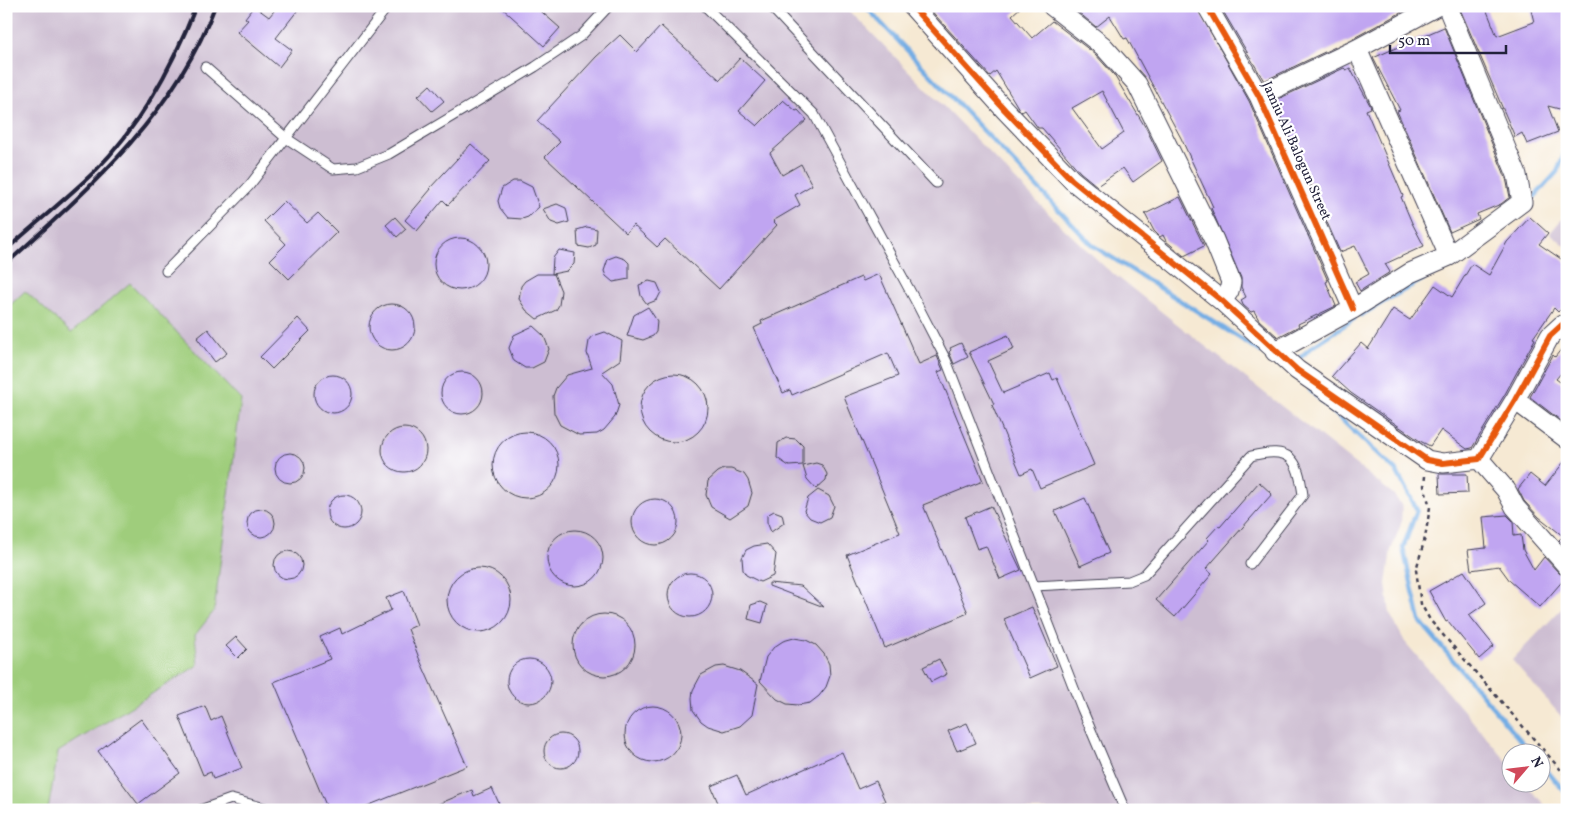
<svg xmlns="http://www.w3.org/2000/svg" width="1573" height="816" font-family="Vollkorn,serif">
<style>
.industrial{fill:#cdbed2}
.green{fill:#9fcd7b;stroke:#60785b}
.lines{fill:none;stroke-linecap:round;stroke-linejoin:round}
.stream{stroke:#74ade4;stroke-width:4.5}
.building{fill:#c0a5f1;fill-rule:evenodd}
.lane-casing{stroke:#424052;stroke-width:11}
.street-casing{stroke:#424052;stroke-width:21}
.path{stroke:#424052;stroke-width:2.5;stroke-dasharray:4 4;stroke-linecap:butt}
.lane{stroke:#fff;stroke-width:9}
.street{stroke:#fff;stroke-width:19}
.rail{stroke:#22223b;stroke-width:4}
.cycleway-casing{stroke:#fff;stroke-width:9}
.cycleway{stroke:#e8590c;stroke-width:6}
.labels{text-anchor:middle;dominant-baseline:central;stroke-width:4.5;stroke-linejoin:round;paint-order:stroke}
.street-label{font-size:14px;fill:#22223b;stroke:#fff}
</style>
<rect width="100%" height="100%" fill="#fff"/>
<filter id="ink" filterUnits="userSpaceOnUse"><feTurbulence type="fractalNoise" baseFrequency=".02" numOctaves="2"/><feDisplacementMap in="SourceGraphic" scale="10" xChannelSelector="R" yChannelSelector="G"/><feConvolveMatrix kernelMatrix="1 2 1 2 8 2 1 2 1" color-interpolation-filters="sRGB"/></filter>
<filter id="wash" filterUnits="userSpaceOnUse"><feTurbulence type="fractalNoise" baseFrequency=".0096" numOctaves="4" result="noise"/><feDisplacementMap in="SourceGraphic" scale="20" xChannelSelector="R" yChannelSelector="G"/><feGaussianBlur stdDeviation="1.12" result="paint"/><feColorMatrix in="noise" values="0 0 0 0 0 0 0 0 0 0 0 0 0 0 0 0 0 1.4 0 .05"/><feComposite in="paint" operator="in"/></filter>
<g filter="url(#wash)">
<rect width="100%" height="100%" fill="#f6e9d3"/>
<path class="industrial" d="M 6,6 L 845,6 L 1057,222 L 1106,268 L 1393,494 L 1402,506 L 1401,524 L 1391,550 L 1386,584 L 1390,614 L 1405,642 L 1510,765 L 1510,784 L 1526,784 L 1549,810 L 6,810 Z
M 1567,213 L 1567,247 L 1550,233 Z
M 1567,603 L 1567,723 L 1512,660 Z"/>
<path class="green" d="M 130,283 L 241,400 L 214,611 L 195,635 L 198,665 L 58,752 L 48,810 L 6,810 L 6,309 L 25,291 L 71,333 Z"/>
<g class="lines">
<path class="stream" d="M 865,6 L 1092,245 L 1271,358
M 1527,205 L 1557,172 L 1567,147
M 1361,315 L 1437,271
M 1294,363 L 1312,347 L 1354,319
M 1310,390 L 1397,472 L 1417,510 L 1403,548 L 1420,621 L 1532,754
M 1540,763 L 1567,794"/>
</g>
<g id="blocks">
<path class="building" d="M 254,6 L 269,17 L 278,6 L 301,6 L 276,38 L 292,50 L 279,67 L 237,32 L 248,20 L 245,18 Z
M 500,6 L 535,6 L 560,28 L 544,46 Z
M 927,6 L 1022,6 L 1012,15 L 1032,38 L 1052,21 L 1095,54 L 1114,75 L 1147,130 L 1162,161 L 1133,182 L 1123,168 L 1097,186 L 1080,172 L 1042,128 L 1038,128 L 1025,110 L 1022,112 L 1019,109 L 996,71 L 990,76 ZM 1102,91 L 1124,133 L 1102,149 L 1072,108 Z
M 1071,6 L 1196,6 L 1249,101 L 1328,281 L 1326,282 L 1336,306 L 1298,324 L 1299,326 L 1278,337 L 1259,320 L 1254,311 L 1251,312 L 1243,305 L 1241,300 L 1246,297 L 1241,287 L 1241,278 L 1211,208 L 1213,207 L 1181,138 L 1127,38 L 1124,39 L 1110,16 L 1096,27 Z
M 1220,6 L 1413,6 L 1352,39 L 1264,81 Z
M 1466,6 L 1485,6 L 1497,36 L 1534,22 L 1530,6 L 1557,6 L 1558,9 L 1567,7 L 1567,111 L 1548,106 L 1558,132 L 1527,144 L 1522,133 L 1515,137 L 1460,9 Z
M 661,26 L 720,80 L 740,58 L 765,81 L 739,111 L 757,126 L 783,100 L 796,111 L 798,110 L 807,120 L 770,153 L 782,175 L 801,164 L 812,185 L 795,195 L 800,205 L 773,221 L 777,225 L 719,289 L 665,239 L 657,247 L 633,225 L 626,233 L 545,157 L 560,142 L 537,121 L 596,57 L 620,35 L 637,52 Z
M 1444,27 L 1506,178 L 1510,197 L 1501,204 L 1477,214 L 1479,219 L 1450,232 L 1397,111 L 1400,110 L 1373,58 Z
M 1344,68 L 1346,70 L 1350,68 L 1370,105 L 1371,108 L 1366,110 L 1403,196 L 1401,197 L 1412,223 L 1424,246 L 1385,264 L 1390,272 L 1360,291 L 1355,282 L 1369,274 L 1355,246 L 1340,252 L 1274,101 Z
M 430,85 L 444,101 L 432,111 L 418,96 Z
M 471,144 L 490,161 L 448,205 L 443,200 L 417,231 L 405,220 L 431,189 L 430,188 Z
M 513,181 L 520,181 L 532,187 L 539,207 L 528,217 L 522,219 L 508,218 L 500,208 L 498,201 L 502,188 Z
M 1180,197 L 1204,246 L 1184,256 L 1166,241 L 1163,235 L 1160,237 L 1154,231 L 1145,214 Z
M 284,201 L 307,223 L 318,213 L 337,232 L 289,279 L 270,260 L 286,244 L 264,221 Z
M 557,204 L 566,208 L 569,222 L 559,225 L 551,222 L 543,209 Z
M 395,217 L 406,229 L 397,237 L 386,225 Z
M 1530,217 L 1548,233 L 1539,244 L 1567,263 L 1567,313 L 1561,309 L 1558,312 L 1554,308 L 1533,338 L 1535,339 L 1505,394 L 1472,448 L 1467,449 L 1441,430 L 1430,446 L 1420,441 L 1351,393 L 1332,376 L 1361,343 L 1368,349 L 1393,309 L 1410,320 L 1435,285 L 1452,297 L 1472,264 L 1489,275 L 1507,242 Z
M 587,227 L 597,229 L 596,245 L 589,248 L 578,246 L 577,230 Z
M434 264a26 26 0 1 1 52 0a26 26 0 1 1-52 0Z
M 559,250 L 575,253 L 574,264 L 567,271 L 552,274 L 553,258 Z
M 616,256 L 625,259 L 629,263 L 629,279 L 613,282 L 606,276 L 604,271 L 608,259 Z
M 537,274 L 554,274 L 561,291 L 559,305 L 556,310 L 537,319 L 526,310 L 519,299 L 521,286 L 525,281 Z
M 879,274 L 919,364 L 937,356 L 943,370 L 938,372 L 983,481 L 923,505 L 968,613 L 885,648 L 847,555 L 900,533 L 844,397 L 898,376 L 888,353 L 792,395 L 790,390 L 783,393 L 754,328 L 762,324 L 761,321 L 861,277 L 863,281 Z
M 649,281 L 657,283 L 661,292 L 657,300 L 647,304 L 641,296 L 639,285 Z
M369 327a23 23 0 1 1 46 0a23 23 0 1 1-46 0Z
M 648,307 L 657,321 L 656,332 L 653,336 L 643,340 L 627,336 L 634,315 Z
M 298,318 L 310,331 L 272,369 L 260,357 Z
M 533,326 L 544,336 L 549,349 L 544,362 L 532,368 L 525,368 L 514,361 L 509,348 L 514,335 Z
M 208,329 L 227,353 L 215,362 L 197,338 Z
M 605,332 L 622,341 L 620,360 L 602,372 L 613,384 L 619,405 L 615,417 L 604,430 L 597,434 L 579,435 L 560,425 L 554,413 L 553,396 L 556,388 L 567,375 L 592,368 L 587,353 L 589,341 L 593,336 Z
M 1008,335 L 1014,349 L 988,361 L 1003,393 L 1050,373 L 1053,380 L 1057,378 L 1094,465 L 1040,488 L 1032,469 L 1021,474 L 992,405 L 994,404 L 969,352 Z
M 1567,342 L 1567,366 L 1556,379 L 1567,387 L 1567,419 L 1564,423 L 1530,397 L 1553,355 L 1555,357 Z
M 961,343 L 968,357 L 954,364 L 949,352 L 951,350 L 950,348 Z
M441 393a21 21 0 1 1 42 0a21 21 0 1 1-42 0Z
M640 408a34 34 0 1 1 68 0a34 34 0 1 1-68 0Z
M314 394a19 19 0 1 1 38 0a19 19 0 1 1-38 0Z
M382 450a22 22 0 1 1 44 0a22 22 0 1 1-44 0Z
M493 465a33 33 0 1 1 66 0a33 33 0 1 1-66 0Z
M 786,438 L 796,439 L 803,446 L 803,465 L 789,466 L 777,458 L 778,443 Z
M275 468a15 15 0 1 1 30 0a15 15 0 1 1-30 0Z
M 1567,458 L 1567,549 L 1559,540 L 1563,536 L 1539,517 L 1524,501 L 1518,489 L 1530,474 L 1545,486 Z
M 816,463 L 822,465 L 827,474 L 826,480 L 816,489 L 807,479 L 803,466 Z
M 724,469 L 731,469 L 744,474 L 748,480 L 752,493 L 748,506 L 730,518 L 711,507 L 706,495 L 708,481 L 718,472 Z
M 1439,474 L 1467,474 L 1468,493 L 1440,494 Z
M 1259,482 L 1272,494 L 1206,569 L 1212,574 L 1175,617 L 1156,600 L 1209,540 L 1207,538 L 1218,526 L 1220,527 Z
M 818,490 L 829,496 L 834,506 L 830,517 L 820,522 L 810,518 L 804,511 L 808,498 Z
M327 512a17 17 0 1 1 34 0a17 17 0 1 1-34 0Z
M 1085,498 L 1109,553 L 1080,566 L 1055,511 Z
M632 522a23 23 0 1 1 46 0a23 23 0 1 1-46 0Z
M 991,506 L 1021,570 L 1000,579 L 986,546 L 977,549 L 965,517 Z
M247 523a14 14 0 1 1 28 0a14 14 0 1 1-28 0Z
M 774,511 L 782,514 L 784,523 L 771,532 L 767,522 L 767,515 Z
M 1507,515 L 1513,521 L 1514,536 L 1521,535 L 1523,550 L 1534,570 L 1544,557 L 1559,573 L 1566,577 L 1540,607 L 1510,581 L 1499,566 L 1471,570 L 1468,550 L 1486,548 L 1483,517 Z
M547 558a28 28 0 1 1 56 0a28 28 0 1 1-56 0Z
M 767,544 L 776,554 L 773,576 L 760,582 L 746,575 L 743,570 L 742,558 L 746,550 L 754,546 Z
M274 565a14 14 0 1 1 28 0a14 14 0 1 1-28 0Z
M447 600a32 32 0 1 1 64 0a32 32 0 1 1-64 0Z
M 1464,571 L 1486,603 L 1469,615 L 1494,646 L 1479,659 L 1448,621 L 1446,622 L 1429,591 Z
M668 595a22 22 0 1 1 44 0a22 22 0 1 1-44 0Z
M 769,583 L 801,586 L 824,607 L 769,586 Z
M 404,591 L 417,625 L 408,629 L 419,658 L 467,766 L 357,810 L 328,810 L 274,682 L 330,659 L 320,637 L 340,628 L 342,634 L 391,610 L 386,598 Z
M 760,602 L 767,605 L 762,623 L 748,619 L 751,605 Z
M 1032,607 L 1057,666 L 1030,678 L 1004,619 Z
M573 645a31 31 0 1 1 62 0a31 31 0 1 1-62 0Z
M 236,637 L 247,649 L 238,658 L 226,646 Z
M 794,638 L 806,640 L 816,645 L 824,654 L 829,664 L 830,676 L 826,687 L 819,696 L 810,703 L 798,705 L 787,704 L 777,699 L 760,681 L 766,657 L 774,647 L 783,641 Z
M507 681a22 22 0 1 1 44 0a22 22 0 1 1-44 0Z
M 939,659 L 947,674 L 931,682 L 923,667 Z
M 724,666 L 740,671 L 758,684 L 752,715 L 740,726 L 724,731 L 708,726 L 701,721 L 693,710 L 692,698 L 693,690 L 701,675 L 716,667 Z
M 205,706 L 211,721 L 221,716 L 242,768 L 213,779 L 211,772 L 203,775 L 179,716 Z
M625 734a28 28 0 1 1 56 0a28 28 0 1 1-56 0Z
M 141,719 L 180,773 L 138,804 L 98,751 Z
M 967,723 L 976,743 L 957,751 L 948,731 Z
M544 751a17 17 0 1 1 34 0a17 17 0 1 1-34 0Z
M 842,752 L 858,789 L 876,781 L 885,801 L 864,810 L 721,810 L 711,786 L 737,775 L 746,795 Z
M 492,788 L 502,810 L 424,810 L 472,790 L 474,796 Z"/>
</g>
</g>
<g filter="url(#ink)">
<use href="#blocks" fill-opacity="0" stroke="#424052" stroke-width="1"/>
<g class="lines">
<g class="lane-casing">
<path id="lane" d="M 705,6 L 814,114 L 915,300 L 946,360 L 1082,709 L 1125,810
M 770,6 L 936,183
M 205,67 L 286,138 L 333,169 L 357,167 L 389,154 L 535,67 L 581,36 L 609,6
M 166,271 L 249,186 L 388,6
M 1034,586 L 1129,581 L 1144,575 L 1251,456 C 1291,446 1298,458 1303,495 L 1250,564
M 200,810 L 231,799 L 273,810"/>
</g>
<g class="street-casing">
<path id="street" d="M 912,6 L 1005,110 L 1072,180 L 1222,301 L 1297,370 L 1427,460 L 1443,463 L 1479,459 L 1515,400 L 1550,336 L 1562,325 L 1567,326
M 1052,6 L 1103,46 L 1137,84 L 1214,240 L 1231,282 L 1229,291 L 1222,301
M 1207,6 L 1259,96 L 1353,309
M 1357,49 L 1449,256
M 1259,96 L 1357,49 L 1437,6
M 1275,352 L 1353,309 L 1410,273 L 1449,256 L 1522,202 L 1517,175 L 1447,6
M 1515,400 L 1567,439
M 1479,459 L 1506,490 L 1515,507 L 1567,566"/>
</g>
<path class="path" d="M 1425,476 L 1424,486 L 1430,507 L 1425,538 L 1416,570 L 1421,604 L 1430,620 L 1567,777"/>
<use href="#lane" class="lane"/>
<use href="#street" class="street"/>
<path class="rail" d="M 6,250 C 36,223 67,198 95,171 C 140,126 173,65 196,6
M 6,264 C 88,190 176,113 215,6"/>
<g class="cycleway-casing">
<path id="cycleway" d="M 912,6 L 1005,110 L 1072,180 L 1222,301 L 1297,370 L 1427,460 L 1443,463 L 1479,459 L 1515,400 L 1550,336 L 1562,325 L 1567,326
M 1207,6 L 1259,96 L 1353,309"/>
</g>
<use href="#cycleway" class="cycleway"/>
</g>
</g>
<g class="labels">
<g class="street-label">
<text transform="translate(1296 151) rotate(66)">Jamiu Ali Balogun Street</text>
</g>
</g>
<rect width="1573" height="816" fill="none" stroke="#fff" stroke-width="25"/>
<g transform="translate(1526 768) rotate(62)"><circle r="24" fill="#ffffff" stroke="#a7a7b1"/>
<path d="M0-4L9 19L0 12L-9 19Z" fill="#d1495b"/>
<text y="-8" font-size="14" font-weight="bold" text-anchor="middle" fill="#22223b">N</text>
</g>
<path d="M1390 45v8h116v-8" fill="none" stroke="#22223b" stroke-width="2.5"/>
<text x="1398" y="45" font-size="15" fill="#22223b" stroke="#ffffff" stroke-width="4" paint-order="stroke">50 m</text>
</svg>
